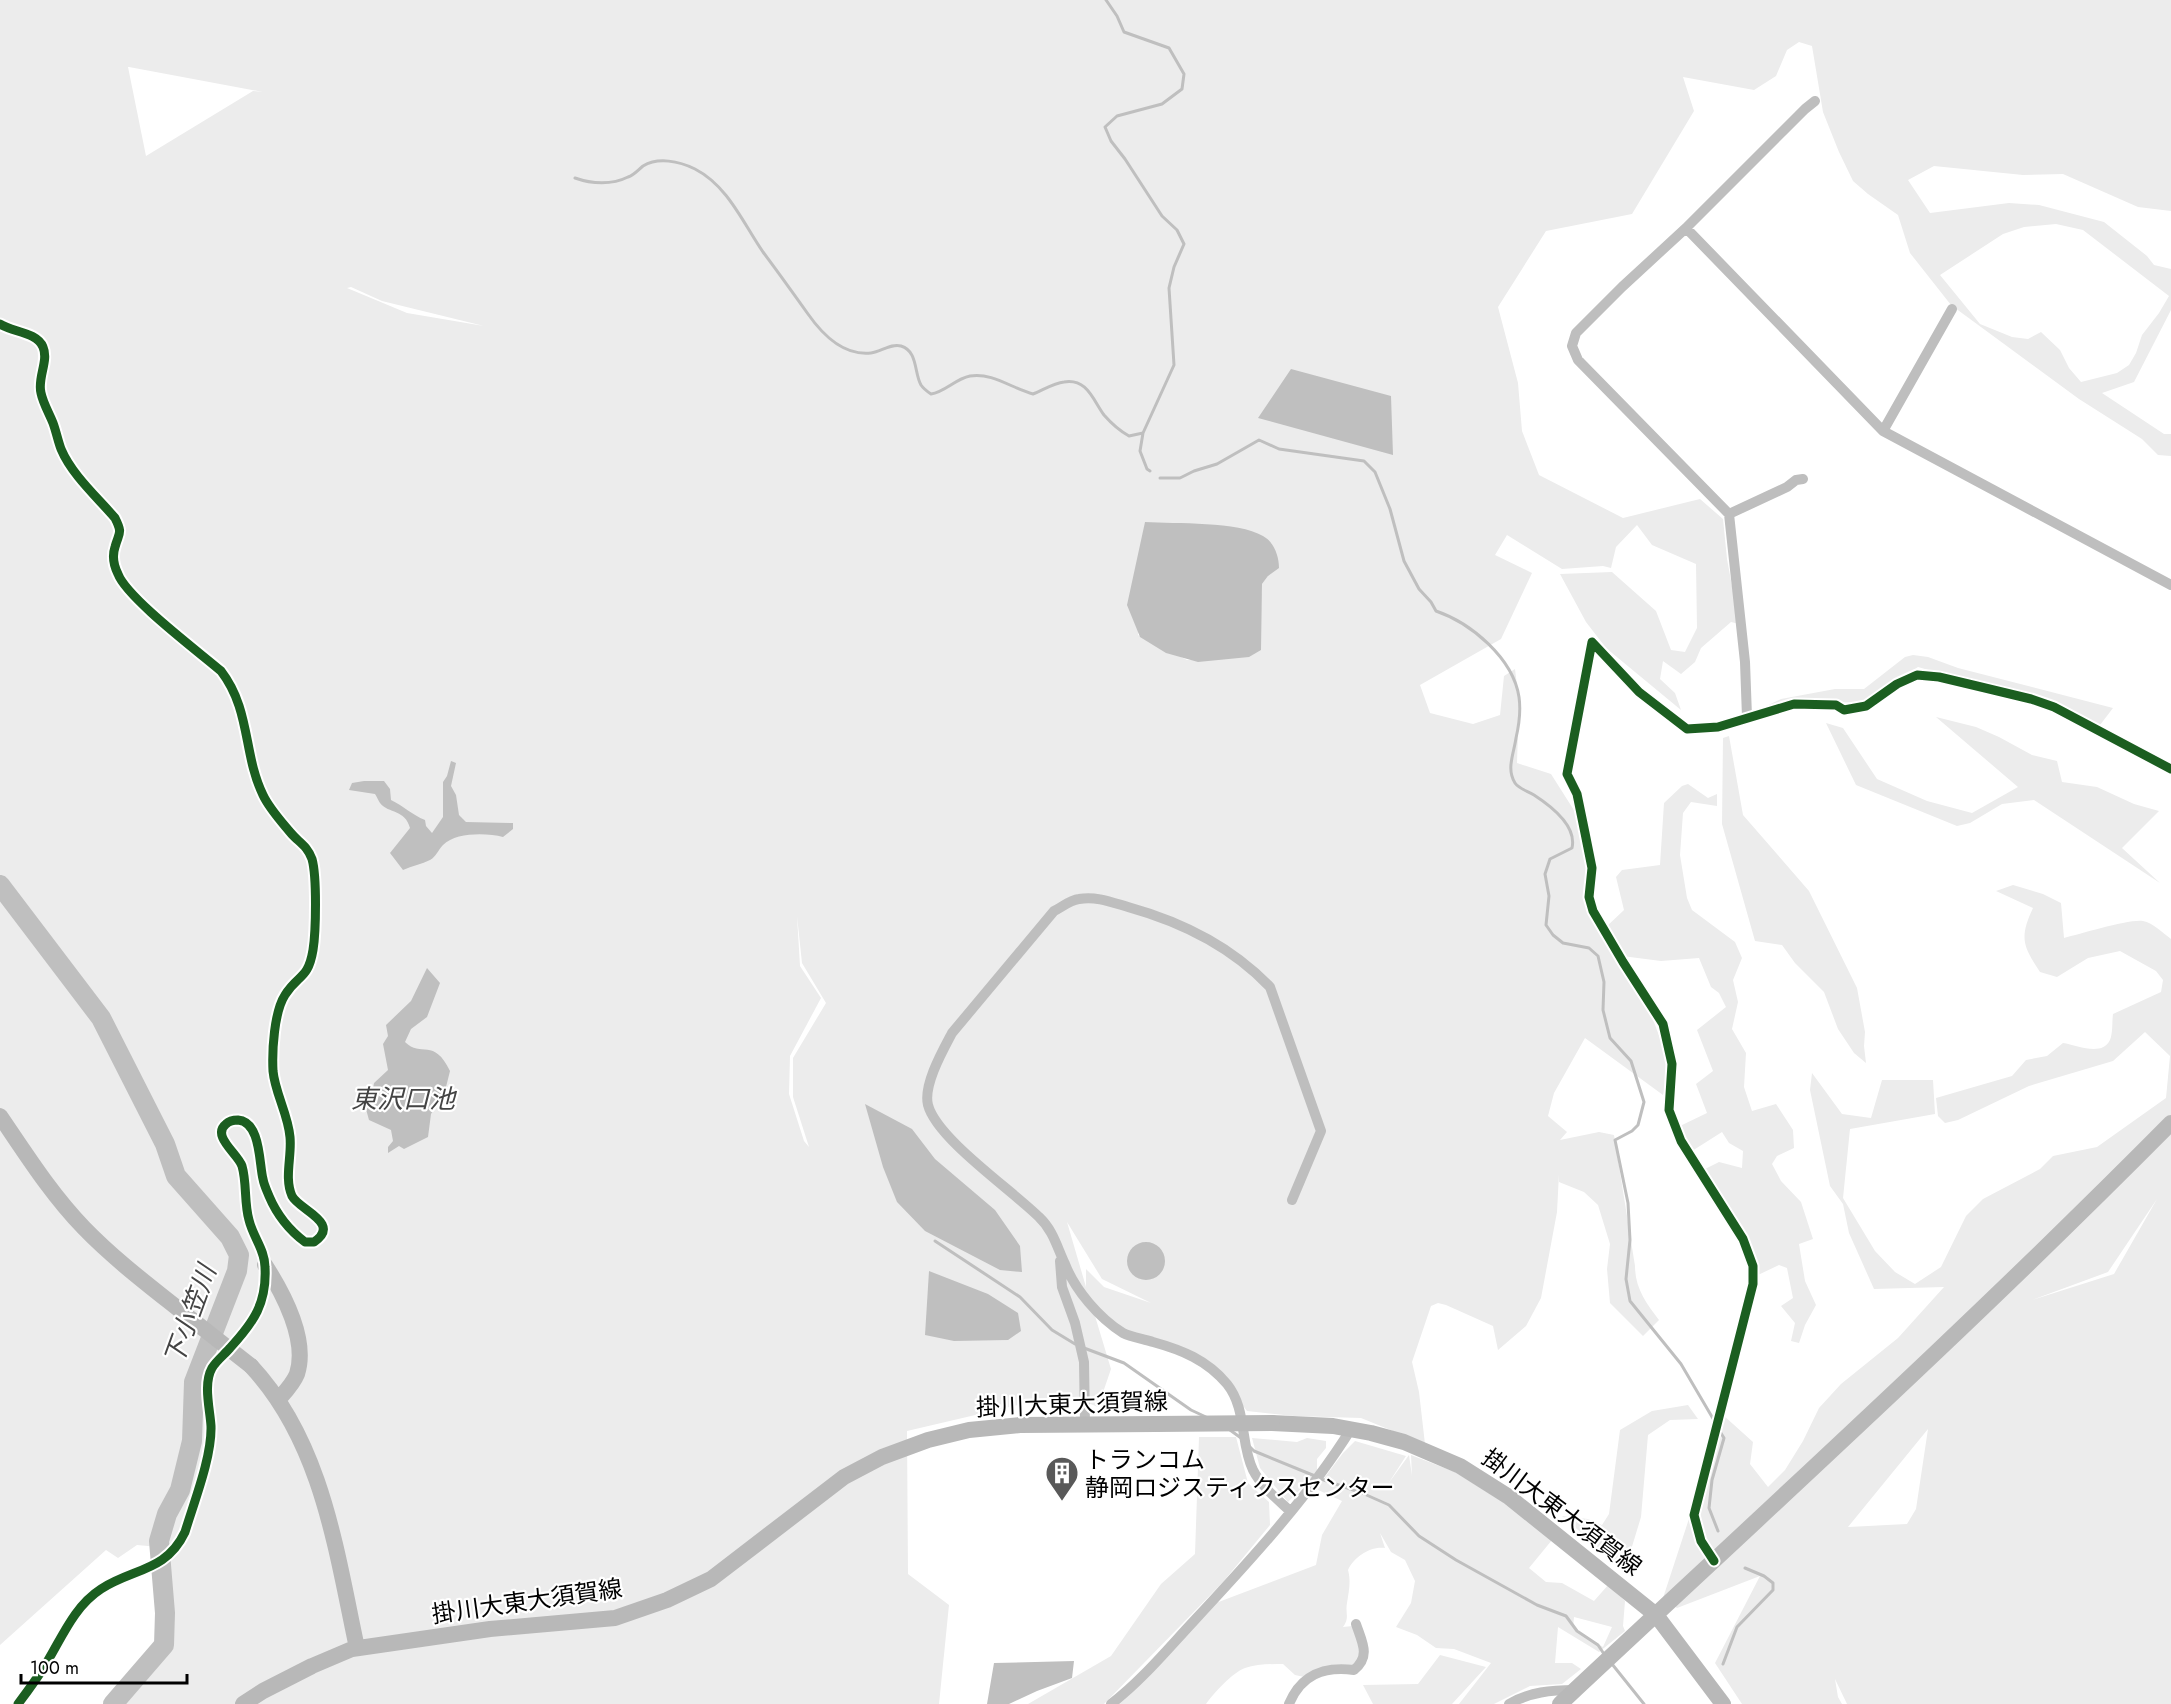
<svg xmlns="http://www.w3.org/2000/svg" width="2171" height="1704" font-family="Jost,'Noto Sans JP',sans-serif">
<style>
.green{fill:#ececec;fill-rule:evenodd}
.water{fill:#bfbfbf}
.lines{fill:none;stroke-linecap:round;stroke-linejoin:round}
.stream{stroke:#bfbfbf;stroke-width:3}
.river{stroke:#bfbfbf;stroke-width:20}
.street{stroke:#bebebe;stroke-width:10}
.secondary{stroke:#b8b8b8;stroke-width:16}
.secondary-bridge{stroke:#b8b8b8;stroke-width:16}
.cycleway-casing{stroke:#fff;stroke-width:13}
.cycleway{stroke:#1b5e20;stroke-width:9}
.labels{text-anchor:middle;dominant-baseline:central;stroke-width:4.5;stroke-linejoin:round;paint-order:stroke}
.street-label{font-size:24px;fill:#000;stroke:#fff}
.poi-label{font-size:24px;fill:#000;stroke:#fff;text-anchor:start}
.water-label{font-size:26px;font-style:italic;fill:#444;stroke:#fff}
</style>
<rect width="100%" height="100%" fill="#fff"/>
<path class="green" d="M 0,0 L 2171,0 L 2171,211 L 2138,207 L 2063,174 L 2023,175 L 1934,166 L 1908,180 L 1930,213 L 2009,203 L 2039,205 L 2104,222 L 2147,256 L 2154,265 L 2171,269 L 2171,310 L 2134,382 L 2102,393 L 2164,434 L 2171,434 L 2171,456 L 2158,455 L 2142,439 L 2079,399 L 1951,305 L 1910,253 L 1898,215 L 1868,194 L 1853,181 L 1839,152 L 1823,112 L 1812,46 L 1799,42 L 1787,50 L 1776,76 L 1754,90 L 1683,77 L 1694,111 L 1632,214 L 1546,231 L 1498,307 L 1518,383 L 1522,431 L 1539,475 L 1623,518 L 1700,499 L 1723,519 L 1727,559 L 1739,624 L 1731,622 L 1701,648 L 1695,662 L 1681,674 L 1663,661 L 1660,679 L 1675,693 L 1681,710 L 1606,648 L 1586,622 L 1560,574 L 1612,572 L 1656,611 L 1671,650 L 1685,652 L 1697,628 L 1696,564 L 1652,545 L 1637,525 L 1616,547 L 1611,568 L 1603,566 L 1562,569 L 1507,535 L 1495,555 L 1532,573 L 1501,639 L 1420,685 L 1430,713 L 1473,724 L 1500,715 L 1504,676 L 1515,669 L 1519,702 L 1517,763 L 1551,774 L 1577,815 L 1589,853 L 1586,886 L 1647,1003 L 1672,1071 L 1663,1095 L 1585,1038 L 1554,1093 L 1548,1116 L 1567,1132 L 1560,1140 L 1599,1132 L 1614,1135 L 1635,1266 C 1635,1288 1646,1303 1659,1320 L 1643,1336 L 1610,1303 L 1607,1269 L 1610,1244 L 1598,1205 L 1584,1192 L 1559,1182 L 1559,1174 L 1557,1212 L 1541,1298 L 1526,1326 L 1498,1350 L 1493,1326 L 1446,1305 L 1438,1303 L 1431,1306 L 1412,1362 L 1419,1392 L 1425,1444 L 1361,1418 L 1294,1416 L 1247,1411 L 1227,1385 L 1196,1357 L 1117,1328 L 1092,1306 L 1111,1369 L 1098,1407 L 1065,1394 L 907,1431 L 908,1574 L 949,1605 L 939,1704 L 122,1704 L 170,1637 L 159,1547 L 137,1545 L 118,1558 L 106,1550 L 0,1645 ZM 128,67 L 129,67 L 263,92 L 253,91 L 146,156 ZM 2056,224 L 2083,230 L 2169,296 L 2159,313 L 2142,335 L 2136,353 L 2129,365 L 2117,373 L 2081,382 L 2069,368 L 2060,350 L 2041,332 L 2028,339 L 2012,337 L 1980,324 L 1940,275 L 2003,234 L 2024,227 ZM 351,287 L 382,301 L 484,326 L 407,313 L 347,288 ZM 1145,522 L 1268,576 L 1262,584 L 1262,593 L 1192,660 L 1187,660 L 1138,635 ZM 797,916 L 802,963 L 826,1003 L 793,1058 L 793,1097 L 809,1147 L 804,1141 L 789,1094 L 790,1056 L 821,998 L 800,966 ZM 1067,1222 L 1102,1279 L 1151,1303 L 1104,1287 L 1086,1269 L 1086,1287 Z
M 1913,655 L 1928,657 L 1958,668 L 2113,708 L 2100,725 L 2051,700 L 1967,681 L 1918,667 L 1864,703 L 1801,701 L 1756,711 L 1781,699 L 1835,689 L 1864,689 L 1905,657 Z
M 1936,717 L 1976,727 L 1999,737 L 2032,755 L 2057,761 L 2062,782 L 2097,787 L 2134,804 L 2159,811 L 2122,848 L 2160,883 L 2034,800 L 2002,804 L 1970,823 L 1957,826 L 1856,785 L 1826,723 L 1843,728 L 1877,779 L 1927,801 L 1972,813 L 2018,787 Z
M 1729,736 L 1743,815 L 1809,891 L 1857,988 L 1865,1032 L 1864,1046 L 1866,1063 L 1854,1053 L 1838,1029 L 1824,992 L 1795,963 L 1782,945 L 1755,941 L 1722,824 L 1723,738 Z
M 1688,784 L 1708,798 L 1717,794 L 1717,806 L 1691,802 L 1683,813 L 1680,855 L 1687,898 L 1692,910 L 1735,942 L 1742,958 L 1733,980 L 1738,1002 L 1732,1029 L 1746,1053 L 1744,1087 L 1752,1111 L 1776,1104 L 1793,1130 L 1794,1148 L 1777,1156 L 1772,1164 L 1781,1181 L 1801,1202 L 1813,1239 L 1799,1244 L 1805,1281 L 1816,1305 L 1805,1325 L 1799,1343 L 1791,1341 L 1795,1323 L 1781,1306 L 1793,1298 L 1787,1268 L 1779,1265 L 1758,1275 L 1745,1238 L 1705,1169 L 1719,1162 L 1742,1168 L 1743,1151 L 1729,1143 L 1722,1132 L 1692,1151 L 1680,1126 L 1707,1113 L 1696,1084 L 1713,1071 L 1697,1030 L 1726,1007 L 1719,993 L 1711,987 L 1699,958 L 1661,961 L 1622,956 L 1605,928 L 1624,910 L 1616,877 L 1622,870 L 1660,865 L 1664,803 L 1682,786 Z
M 2013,885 L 2043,894 L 2061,903 L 2064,938 C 2081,934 2128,919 2143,921 C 2153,923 2163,933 2171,939 L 2171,1704 L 1847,1704 L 1835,1679 L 1838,1697 L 1842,1704 L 1742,1704 L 1715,1663 L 1760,1576 L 1677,1608 L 1663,1598 L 1723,1415 L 1753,1442 L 1750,1464 L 1768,1487 L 1785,1470 L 1803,1441 L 1819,1408 L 1841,1384 L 1898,1338 L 1944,1287 L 1874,1289 L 1849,1233 L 1843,1204 L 1830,1186 L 1810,1090 L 1812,1073 L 1842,1114 L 1871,1118 L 1882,1080 L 1933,1080 L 1935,1114 L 1850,1129 L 1843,1198 L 1875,1251 L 1895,1272 L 1915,1284 L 1941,1267 L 1966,1216 L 1983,1199 L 2040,1169 L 2053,1156 L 2097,1147 L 2166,1098 L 2170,1056 L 2145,1032 L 2113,1061 L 2029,1086 L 1958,1120 L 1945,1123 L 1938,1116 L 1936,1098 L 2012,1076 L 2026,1060 L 2047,1056 L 2063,1043 C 2077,1045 2102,1057 2110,1040 C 2113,1033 2112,1021 2113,1014 L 2161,992 L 2163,980 L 2156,971 L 2120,951 L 2088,958 L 2057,977 L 2040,972 C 2023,946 2019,938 2033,908 L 1996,891 ZM 2157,1199 L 2114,1274 L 2032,1300 L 2108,1272 ZM 1928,1429 L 1916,1509 L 1907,1524 L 1848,1527 Z
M 1688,1405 L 1698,1419 L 1670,1420 L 1648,1435 L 1641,1517 L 1627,1563 L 1615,1562 L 1562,1516 L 1588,1519 L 1602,1525 L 1609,1514 L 1620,1430 L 1652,1411 Z
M 1199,1437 L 1236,1437 L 1248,1483 L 1269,1502 L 1270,1525 L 1223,1582 L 1104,1704 L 1028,1704 L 1111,1656 L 1161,1584 L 1195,1554 Z
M 1252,1438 L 1297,1442 L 1307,1438 L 1326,1441 L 1326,1448 L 1317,1459 L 1317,1472 L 1288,1502 L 1260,1468 Z
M 1355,1441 L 1406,1456 L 1388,1484 L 1409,1455 L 1412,1476 L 1411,1455 L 1455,1472 L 1509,1506 L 1552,1540 L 1529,1568 L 1546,1582 L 1562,1583 L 1594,1601 L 1609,1584 L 1625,1601 L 1623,1626 L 1625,1631 L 1599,1652 L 1558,1627 L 1555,1663 L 1572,1663 L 1581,1669 L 1562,1684 L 1530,1686 L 1494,1704 L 1459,1704 L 1491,1663 L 1454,1649 L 1436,1648 L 1417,1635 L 1396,1627 L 1411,1603 L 1415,1581 L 1405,1560 L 1391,1552 L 1380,1533 L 1385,1548 C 1370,1546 1354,1557 1348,1570 C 1351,1581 1349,1591 1347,1603 C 1345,1613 1350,1618 1343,1627 L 1353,1626 L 1364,1648 L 1355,1669 L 1309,1678 L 1295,1675 L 1283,1664 C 1271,1664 1256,1664 1245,1668 C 1233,1672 1213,1694 1206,1704 L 1115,1704 L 1208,1606 L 1316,1565 L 1322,1535 L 1342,1501 L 1316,1489 L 1343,1453 ZM 1574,1617 L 1612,1627 L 1603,1647 L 1573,1628 Z
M 1440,1655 L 1486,1667 L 1452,1704 L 1373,1704 L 1363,1685 L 1418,1684 Z"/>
<path class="water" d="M 1291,369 L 1391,396 L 1393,455 L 1258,418 Z
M 1145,522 C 1176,524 1238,521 1263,536 C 1274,542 1279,556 1279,568 L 1268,576 L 1262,584 L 1261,650 L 1249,657 L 1198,662 L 1166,653 L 1140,637 L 1127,605 Z
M 451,761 L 456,763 L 451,786 L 456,795 L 459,815 L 466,822 L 513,823 L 513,829 L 503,837 C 487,833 456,832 443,845 C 438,850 436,857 430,860 C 422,864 412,866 403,870 L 390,853 L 410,828 C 405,809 389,814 380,803 C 378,800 377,797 375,794 L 349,790 L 352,783 L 364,781 L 384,781 L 390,789 L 391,800 C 404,806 412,815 425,820 L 426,826 L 432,833 L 443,817 L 443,782 L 447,776 Z
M 427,968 L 440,983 L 427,1017 L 411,1029 L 405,1042 C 421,1058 434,1037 450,1071 L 445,1091 L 431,1114 L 428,1137 L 404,1149 L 399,1146 L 388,1153 L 388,1147 L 393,1141 L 391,1130 L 369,1120 L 364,1102 L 372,1095 L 374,1083 L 388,1070 L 383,1044 L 388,1036 L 386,1025 L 411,1001 Z
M 865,1104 L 912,1129 L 935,1159 L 995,1210 L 1020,1246 L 1022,1272 L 1000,1270 L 925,1231 L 897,1202 L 883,1167 Z
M1127 1261a19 19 0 1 1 38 0a19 19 0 1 1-38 0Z
M 929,1271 L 988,1294 L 1018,1313 L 1021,1331 L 1008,1340 L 954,1341 L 925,1335 Z
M 1074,1661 L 1072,1678 L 1037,1691 L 1009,1704 L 987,1704 L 994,1663 Z"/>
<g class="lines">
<path class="stream" d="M 1106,0 L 1117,16 L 1124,32 L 1169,48 L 1184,74 L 1182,89 L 1162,104 L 1117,116 L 1105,127 L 1111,141 L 1125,159 L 1162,216 L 1177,230 L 1184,244 L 1174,267 L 1169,288 L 1174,365 L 1143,433 L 1140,451 L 1147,469 L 1150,471
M 575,178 C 592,184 612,185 628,177 C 634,175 638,170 643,166 C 658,157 679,161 695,169 C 728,186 743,223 763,252 C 778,272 793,293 808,314 C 822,334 844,356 871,353 C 881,352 891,343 901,346 C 918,351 914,373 921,385 C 923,388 928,392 931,394 C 945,392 955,379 970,376 C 992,372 1013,389 1033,394 C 1043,390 1054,383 1064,382 C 1087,378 1093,400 1104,415 C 1111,423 1120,431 1129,436 L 1143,433
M 1160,478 L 1180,478 L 1194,471 L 1217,464 L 1259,440 L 1279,449 L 1364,461 L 1375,472 L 1390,509 L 1404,561 L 1419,589 L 1431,602 L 1436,611 C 1471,623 1513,658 1519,697 C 1521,711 1519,725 1516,738 C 1514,753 1506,769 1515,783 C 1519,789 1528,791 1534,795 C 1551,806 1577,826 1572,848 L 1550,859 L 1545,874 L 1549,896 L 1546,925 L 1553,935 L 1563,943 L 1589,948 L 1598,956 L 1604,982 L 1603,1010 L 1610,1038 L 1631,1061 L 1644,1102 L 1638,1125 L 1632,1131 L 1615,1140 L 1628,1203 L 1630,1240 L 1626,1279 L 1630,1301 L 1681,1364 L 1715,1422
M 935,1241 L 1020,1297 L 1052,1330 L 1075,1344
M 1084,1348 L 1124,1363 L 1191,1410 L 1206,1417
M 1230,1430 L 1241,1438
M 1250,1447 L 1254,1451 L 1315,1476
M 1321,1479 L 1362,1493 L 1389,1505 L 1419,1536 L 1456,1560 L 1537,1605 L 1566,1616 L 1577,1631 L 1598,1645 L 1604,1654
M 1718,1531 L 1709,1508 L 1712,1480 L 1724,1438 L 1719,1430
M 1612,1664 L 1644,1704
M 1723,1664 L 1737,1627 L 1773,1590 L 1773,1583 L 1764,1576 L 1745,1568"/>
<path class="river" d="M 0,885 L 101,1018 L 165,1144 L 176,1176 L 230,1237 L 239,1255 L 237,1271 L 194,1382 L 192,1441 L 180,1490 L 167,1514 L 159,1541 L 165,1613 L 164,1645 L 113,1704"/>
<path class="street" d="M 1686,228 L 1883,431 L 2171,585
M 0,324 C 12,332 37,332 43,347 C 49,361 37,378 41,393 C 43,403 49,413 53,423 C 56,431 58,441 61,449 C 72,475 97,497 115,518 C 123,534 119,532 115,547 C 112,556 114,566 118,574 C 127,598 199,652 221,671 C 251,710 243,754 263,795 C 269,808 280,820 290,832 C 298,842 307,845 312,859 C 317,877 316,931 313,950 C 308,980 298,974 285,995 C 274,1012 272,1051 273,1071 C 275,1093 288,1114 290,1137 C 292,1156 284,1178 292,1196 C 299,1210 342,1223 314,1242 L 305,1242 C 289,1230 277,1215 269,1196 C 267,1191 264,1185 263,1179 C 259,1164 261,1122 238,1120 C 234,1120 229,1121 226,1124 C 211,1136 238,1154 242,1166 C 247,1183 244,1203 249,1220 C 253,1237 265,1250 265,1267 C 267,1303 254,1322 230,1348 C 225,1354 216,1361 212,1368 C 203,1384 210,1409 211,1426 C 212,1457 194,1502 185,1532 C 166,1572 133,1568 101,1589 C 73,1607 61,1640 44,1667 C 36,1680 27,1692 18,1704
M 1883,431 L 1952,309
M 1729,514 L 1787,487 L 1796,480 L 1803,479
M 1747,717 L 1745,662 L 1729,514 L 1578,360 L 1572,346 L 1576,333 L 1622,287 L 1686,228 L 1805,109 L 1815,101
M 1060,1261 L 1062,1287 L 1075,1323 L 1084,1362 L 1085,1425
M 1290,1511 C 1277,1499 1261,1486 1253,1470 C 1240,1443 1247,1409 1227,1384 C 1207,1360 1182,1350 1153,1342 C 1144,1339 1131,1337 1123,1333 C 1099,1318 1075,1290 1065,1264 C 1057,1247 1053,1230 1039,1217 C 1012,1190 937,1139 928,1105 C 923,1085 943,1050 952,1033 L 1054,911 C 1062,907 1070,900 1079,899 C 1096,896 1111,902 1128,907 C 1182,922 1231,946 1270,987 L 1321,1131 L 1292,1200
M 1714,1561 L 1701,1541 L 1694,1515 L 1753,1284 L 1753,1266 L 1743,1239 L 1681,1141 L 1669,1110 L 1672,1064 L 1663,1024 L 1623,962 L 1593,911 L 1589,897 L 1592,868 L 1585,833 L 1577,794 L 1567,774 L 1592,642 L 1639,692 L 1687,729 L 1718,727 L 1794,704 L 1836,705 L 1844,710 L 1866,706 L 1897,684 L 1917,675 L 1939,677 L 1981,687 L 2031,699 L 2054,707 L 2171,769
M 1111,1704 C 1141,1681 1166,1651 1192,1623 C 1247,1564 1308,1498 1351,1429
M 1289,1704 C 1301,1675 1323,1666 1354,1670 C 1371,1656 1362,1642 1356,1624
M 1509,1704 C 1530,1692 1551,1690 1575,1690"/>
<path class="secondary" d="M 0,1116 C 26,1154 51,1194 84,1228 C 115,1260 151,1287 186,1315
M 265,1265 C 283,1293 308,1340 297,1374 C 293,1384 285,1392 278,1400
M 251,1366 C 322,1442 336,1550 357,1648
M 1272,1423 L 1333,1426 L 1371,1433 L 1404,1442 L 1460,1466 L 1509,1497 L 1656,1615 L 1723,1704
M 243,1704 L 263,1691 L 312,1666 L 352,1649 L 490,1629 L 615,1618 L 667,1600 L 711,1579 L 844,1477 L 882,1457 L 928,1440 L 969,1430 L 1020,1425 L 1156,1424
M 1560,1704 C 1765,1512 1973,1323 2171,1123"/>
<path class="secondary-bridge" d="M 186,1315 L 251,1366
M 1156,1424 L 1272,1423"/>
<g class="cycleway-casing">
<path id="cycleway" d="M 0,324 C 12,332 37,332 43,347 C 49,361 37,378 41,393 C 43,403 49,413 53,423 C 56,431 58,441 61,449 C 72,475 97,497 115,518 C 123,534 119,532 115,547 C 112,556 114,566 118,574 C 127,598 199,652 221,671 C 251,710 243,754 263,795 C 269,808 280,820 290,832 C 298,842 307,845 312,859 C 317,877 316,931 313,950 C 308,980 298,974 285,995 C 274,1012 272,1051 273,1071 C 275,1093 288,1114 290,1137 C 292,1156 284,1178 292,1196 C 299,1210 342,1223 314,1242 L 305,1242 C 289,1230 277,1215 269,1196 C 267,1191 264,1185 263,1179 C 259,1164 261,1122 238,1120 C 234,1120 229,1121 226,1124 C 211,1136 238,1154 242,1166 C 247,1183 244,1203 249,1220 C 253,1237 265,1250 265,1267 C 267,1303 254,1322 230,1348 C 225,1354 216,1361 212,1368 C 203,1384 210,1409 211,1426 C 212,1457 194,1502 185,1532 C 166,1572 133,1568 101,1589 C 73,1607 61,1640 44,1667 C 36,1680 27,1692 18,1704
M 1714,1561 L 1701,1541 L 1694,1515 L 1753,1284 L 1753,1266 L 1743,1239 L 1681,1141 L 1669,1110 L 1672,1064 L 1663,1024 L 1623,962 L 1593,911 L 1589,897 L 1592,868 L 1585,833 L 1577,794 L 1567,774 L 1592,642 L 1639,692 L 1687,729 L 1718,727 L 1794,704 L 1836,705 L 1844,710 L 1866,706 L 1897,684 L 1917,675 L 1939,677 L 1981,687 L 2031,699 L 2054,707 L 2171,769"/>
</g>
<use href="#cycleway" class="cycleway"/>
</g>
<defs>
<g id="building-pin" transform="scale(1.725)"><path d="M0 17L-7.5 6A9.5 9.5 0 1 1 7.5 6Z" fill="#595959" stroke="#fff"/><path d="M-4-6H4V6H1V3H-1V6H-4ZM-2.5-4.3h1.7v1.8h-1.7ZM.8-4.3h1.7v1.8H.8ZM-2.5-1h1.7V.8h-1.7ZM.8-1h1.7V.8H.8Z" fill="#fff"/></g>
</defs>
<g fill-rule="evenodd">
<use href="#building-pin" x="1062" y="1473"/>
</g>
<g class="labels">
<g class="street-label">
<text transform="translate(1072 1404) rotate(-2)">掛川大東大須賀線</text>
<text transform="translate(1562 1512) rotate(37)">掛川大東大須賀線</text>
<text transform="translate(527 1601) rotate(-8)">掛川大東大須賀線</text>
</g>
<g class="poi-label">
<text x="1085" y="1459">トランコム<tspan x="1085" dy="28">静岡ロジスティクスセンター</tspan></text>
</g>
<g class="water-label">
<text x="403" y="1099">東沢口池</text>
<text transform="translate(190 1315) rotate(-70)">下小笠川</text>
</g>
</g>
<path d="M21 1674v9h166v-9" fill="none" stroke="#000000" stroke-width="3"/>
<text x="30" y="1674" font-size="18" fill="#000000" stroke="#ffffff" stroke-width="4.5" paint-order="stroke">100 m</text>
</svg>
